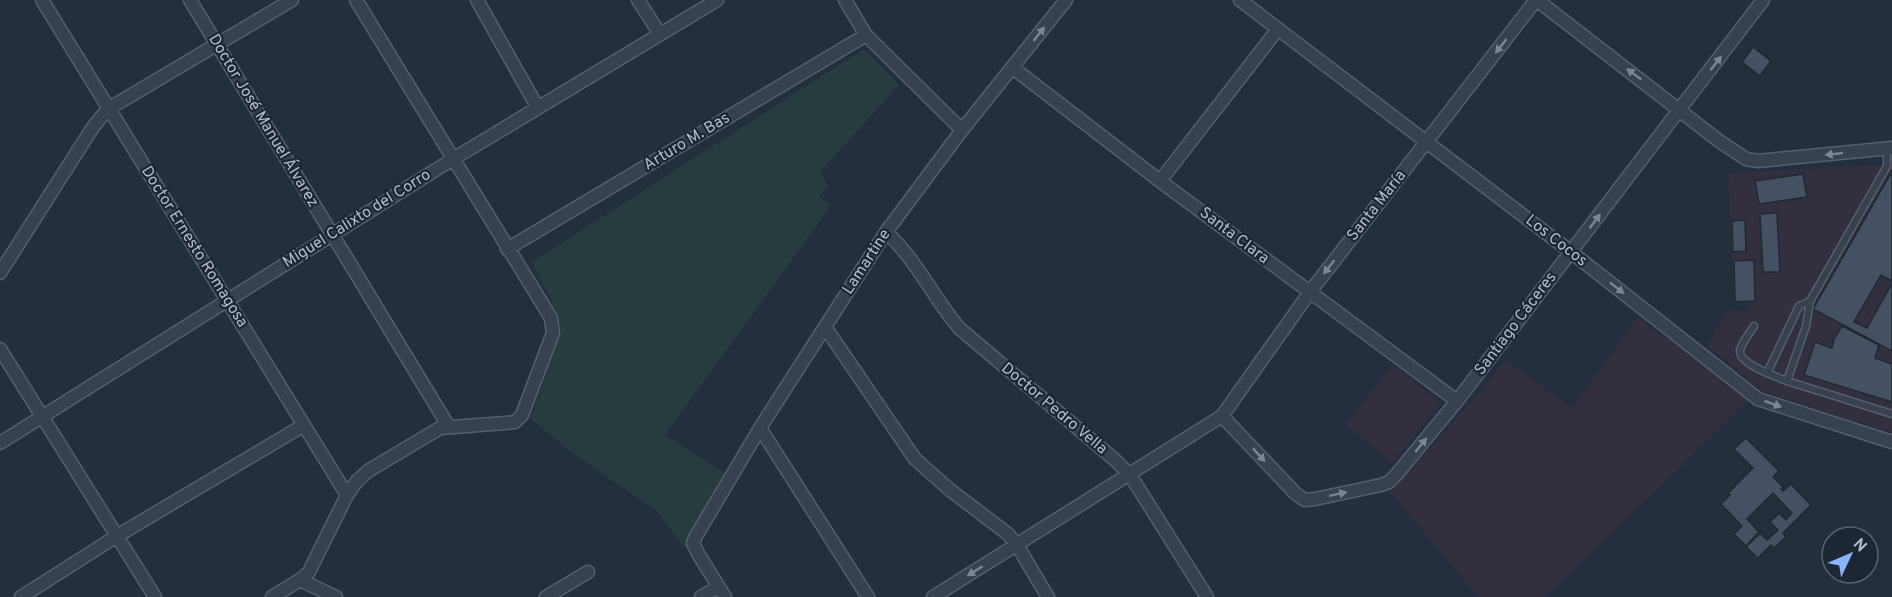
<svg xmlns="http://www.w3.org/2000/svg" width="1892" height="597" font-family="Overpass,sans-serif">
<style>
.medical{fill:#32303f}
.green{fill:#263c3f}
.building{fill:#455162;stroke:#1f2835;stroke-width:1.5}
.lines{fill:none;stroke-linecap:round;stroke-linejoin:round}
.lane-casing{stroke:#565f6c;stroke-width:9}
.street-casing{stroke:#565f6c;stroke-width:15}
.lane{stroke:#38414e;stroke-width:6}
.street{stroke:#38414e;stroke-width:12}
.oneway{fill:#7c8592}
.labels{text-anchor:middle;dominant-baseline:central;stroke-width:4.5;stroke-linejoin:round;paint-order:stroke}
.street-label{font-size:16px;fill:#b4bcc9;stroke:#1d2633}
</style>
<rect width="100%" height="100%" fill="#242f3e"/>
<path class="medical" d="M 1892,164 L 1892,433 L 1762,391 L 1707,346 L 1728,310 L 1748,311 L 1749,304 L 1734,303 L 1728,173 Z
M 1637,317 L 1750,399 L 1546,597 L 1478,597 L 1390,492 L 1443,434 L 1506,360 L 1572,408 Z
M 1393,365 L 1441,403 L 1392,463 L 1345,424 Z"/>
<path class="green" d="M 864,49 L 899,85 L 821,171 L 828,186 L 819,197 L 831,206 L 665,435 L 728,475 L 684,548 L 657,511 L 575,455 L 531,419 L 561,331 L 558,314 L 532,262 Z"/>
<path class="building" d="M 1753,47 L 1771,61 L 1760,76 L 1742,62 Z
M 1803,174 L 1807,197 L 1759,204 L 1755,181 Z
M 1890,175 L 1892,176 L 1892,281 L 1881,275 L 1854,322 L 1867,328 L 1892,283 L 1892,351 L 1813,309 Z
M 1777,213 L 1780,272 L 1763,272 L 1760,214 Z
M 1745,220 L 1746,251 L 1733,252 L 1732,221 Z
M 1754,260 L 1755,301 L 1735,302 L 1734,261 Z
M 1842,326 L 1879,345 L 1875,358 L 1892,364 L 1892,402 L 1804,375 L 1815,342 L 1832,348 L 1834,339 Z
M 1746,438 L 1779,471 L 1773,477 L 1783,487 L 1781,489 L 1783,491 L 1791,484 L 1811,505 L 1783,533 L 1786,537 L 1774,548 L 1771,545 L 1758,558 L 1746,547 L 1760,533 L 1767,540 L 1778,530 L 1770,522 L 1779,513 L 1786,520 L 1792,513 L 1773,493 L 1747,519 L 1759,532 L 1746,546 L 1734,534 L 1742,526 L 1721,504 L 1730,495 L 1728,493 L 1753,468 L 1734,449 Z"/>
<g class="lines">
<g class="lane-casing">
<path id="lane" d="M 1887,148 L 1887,166 L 1810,301 L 1806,326 L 1787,381 L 1892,414
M 1754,326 C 1750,333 1741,343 1740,351 C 1739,364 1777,377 1787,381
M 1767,373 L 1799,306 L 1810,301"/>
</g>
<g class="street-casing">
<path id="street" d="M 42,0 L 347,495
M 190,0 L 449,427
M 477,0 L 538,108
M 638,0 L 660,34
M 845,0 L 866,35 L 962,130
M 1240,0 L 1571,252 L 1758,399 L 1892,442
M 1537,0 L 1719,141 L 1746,159 L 1758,161 L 1892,148
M 1013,68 L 1160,181 L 1457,401
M 1160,181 L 1278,29
M 886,232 C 916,259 933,297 959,328 L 1115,460 L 1130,475 L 1207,597
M 507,249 L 866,35
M 0,273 L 93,127 L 108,109 L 292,0
M 825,327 L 915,459 L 950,490 L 1008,534 L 1017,545 L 1048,597
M 0,349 L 155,597
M 1222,416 L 1296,494 L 1305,500 L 1315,499 L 1381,485 L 1389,482 L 1396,475 L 1457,401 L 1763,0
M 760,428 L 868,597
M 0,443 L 453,159 L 717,0
M 300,580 L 336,597
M 21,597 L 117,536 L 304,425
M 272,597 L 300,580 L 309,572 L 347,495 L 357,481 L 368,471 L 440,428 L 505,423 L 515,422 L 522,415 L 553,333 L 551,318 L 356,0
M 546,597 L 588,572
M 701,597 L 718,587
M 725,597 L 697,552 L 693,543 L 696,536 L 760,428 L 886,232 L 962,130 L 1066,0
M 933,597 L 1222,416 L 1310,292 L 1536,0"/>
</g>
<use href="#lane" class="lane"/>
<use href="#street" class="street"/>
</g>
<defs><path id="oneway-solid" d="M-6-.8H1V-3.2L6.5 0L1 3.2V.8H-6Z" transform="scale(1.5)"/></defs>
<g class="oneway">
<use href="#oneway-solid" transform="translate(1039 34) rotate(-52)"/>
<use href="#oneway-solid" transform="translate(1501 46) rotate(128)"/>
<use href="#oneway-solid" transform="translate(1716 63) rotate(-53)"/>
<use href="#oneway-solid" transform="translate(1634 74) rotate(-143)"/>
<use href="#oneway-solid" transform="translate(1834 154) rotate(174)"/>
<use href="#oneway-solid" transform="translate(1595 221) rotate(-53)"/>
<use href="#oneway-solid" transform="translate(1329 267) rotate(128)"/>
<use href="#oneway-solid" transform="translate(1617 288) rotate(38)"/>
<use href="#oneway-solid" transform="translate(1773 404) rotate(20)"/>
<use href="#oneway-solid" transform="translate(1421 445) rotate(-51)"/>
<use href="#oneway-solid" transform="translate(1259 455) rotate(47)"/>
<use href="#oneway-solid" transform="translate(1338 494) rotate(-12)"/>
<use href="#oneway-solid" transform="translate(975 571) rotate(148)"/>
</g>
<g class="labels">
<g class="street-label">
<text transform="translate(263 121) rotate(59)">Doctor José Manuel Álvarez</text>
<text transform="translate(687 142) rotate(-31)">Arturo M. Bas</text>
<text transform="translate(1377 206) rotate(-52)">Santa María</text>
<text transform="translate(357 219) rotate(-32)">Miguel Calixto del Corro</text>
<text transform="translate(1234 236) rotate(37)">Santa Clara</text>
<text transform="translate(1556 241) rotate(38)">Los Cocos</text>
<text transform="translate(194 247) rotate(58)">Doctor Ernesto Romagosa</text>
<text transform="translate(867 262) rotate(-57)">Lamartine</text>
<text transform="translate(1516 324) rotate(-53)">Santiago Cáceres</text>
<text transform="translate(1054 409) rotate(40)">Doctor Pedro Vella</text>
</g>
</g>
<g transform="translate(1850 555) rotate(46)"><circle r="28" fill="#1d2633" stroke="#59626f" stroke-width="1.5"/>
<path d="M0-4.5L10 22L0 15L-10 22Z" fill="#8ab4f8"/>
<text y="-9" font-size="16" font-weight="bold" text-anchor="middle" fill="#b4bcc9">N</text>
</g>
</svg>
